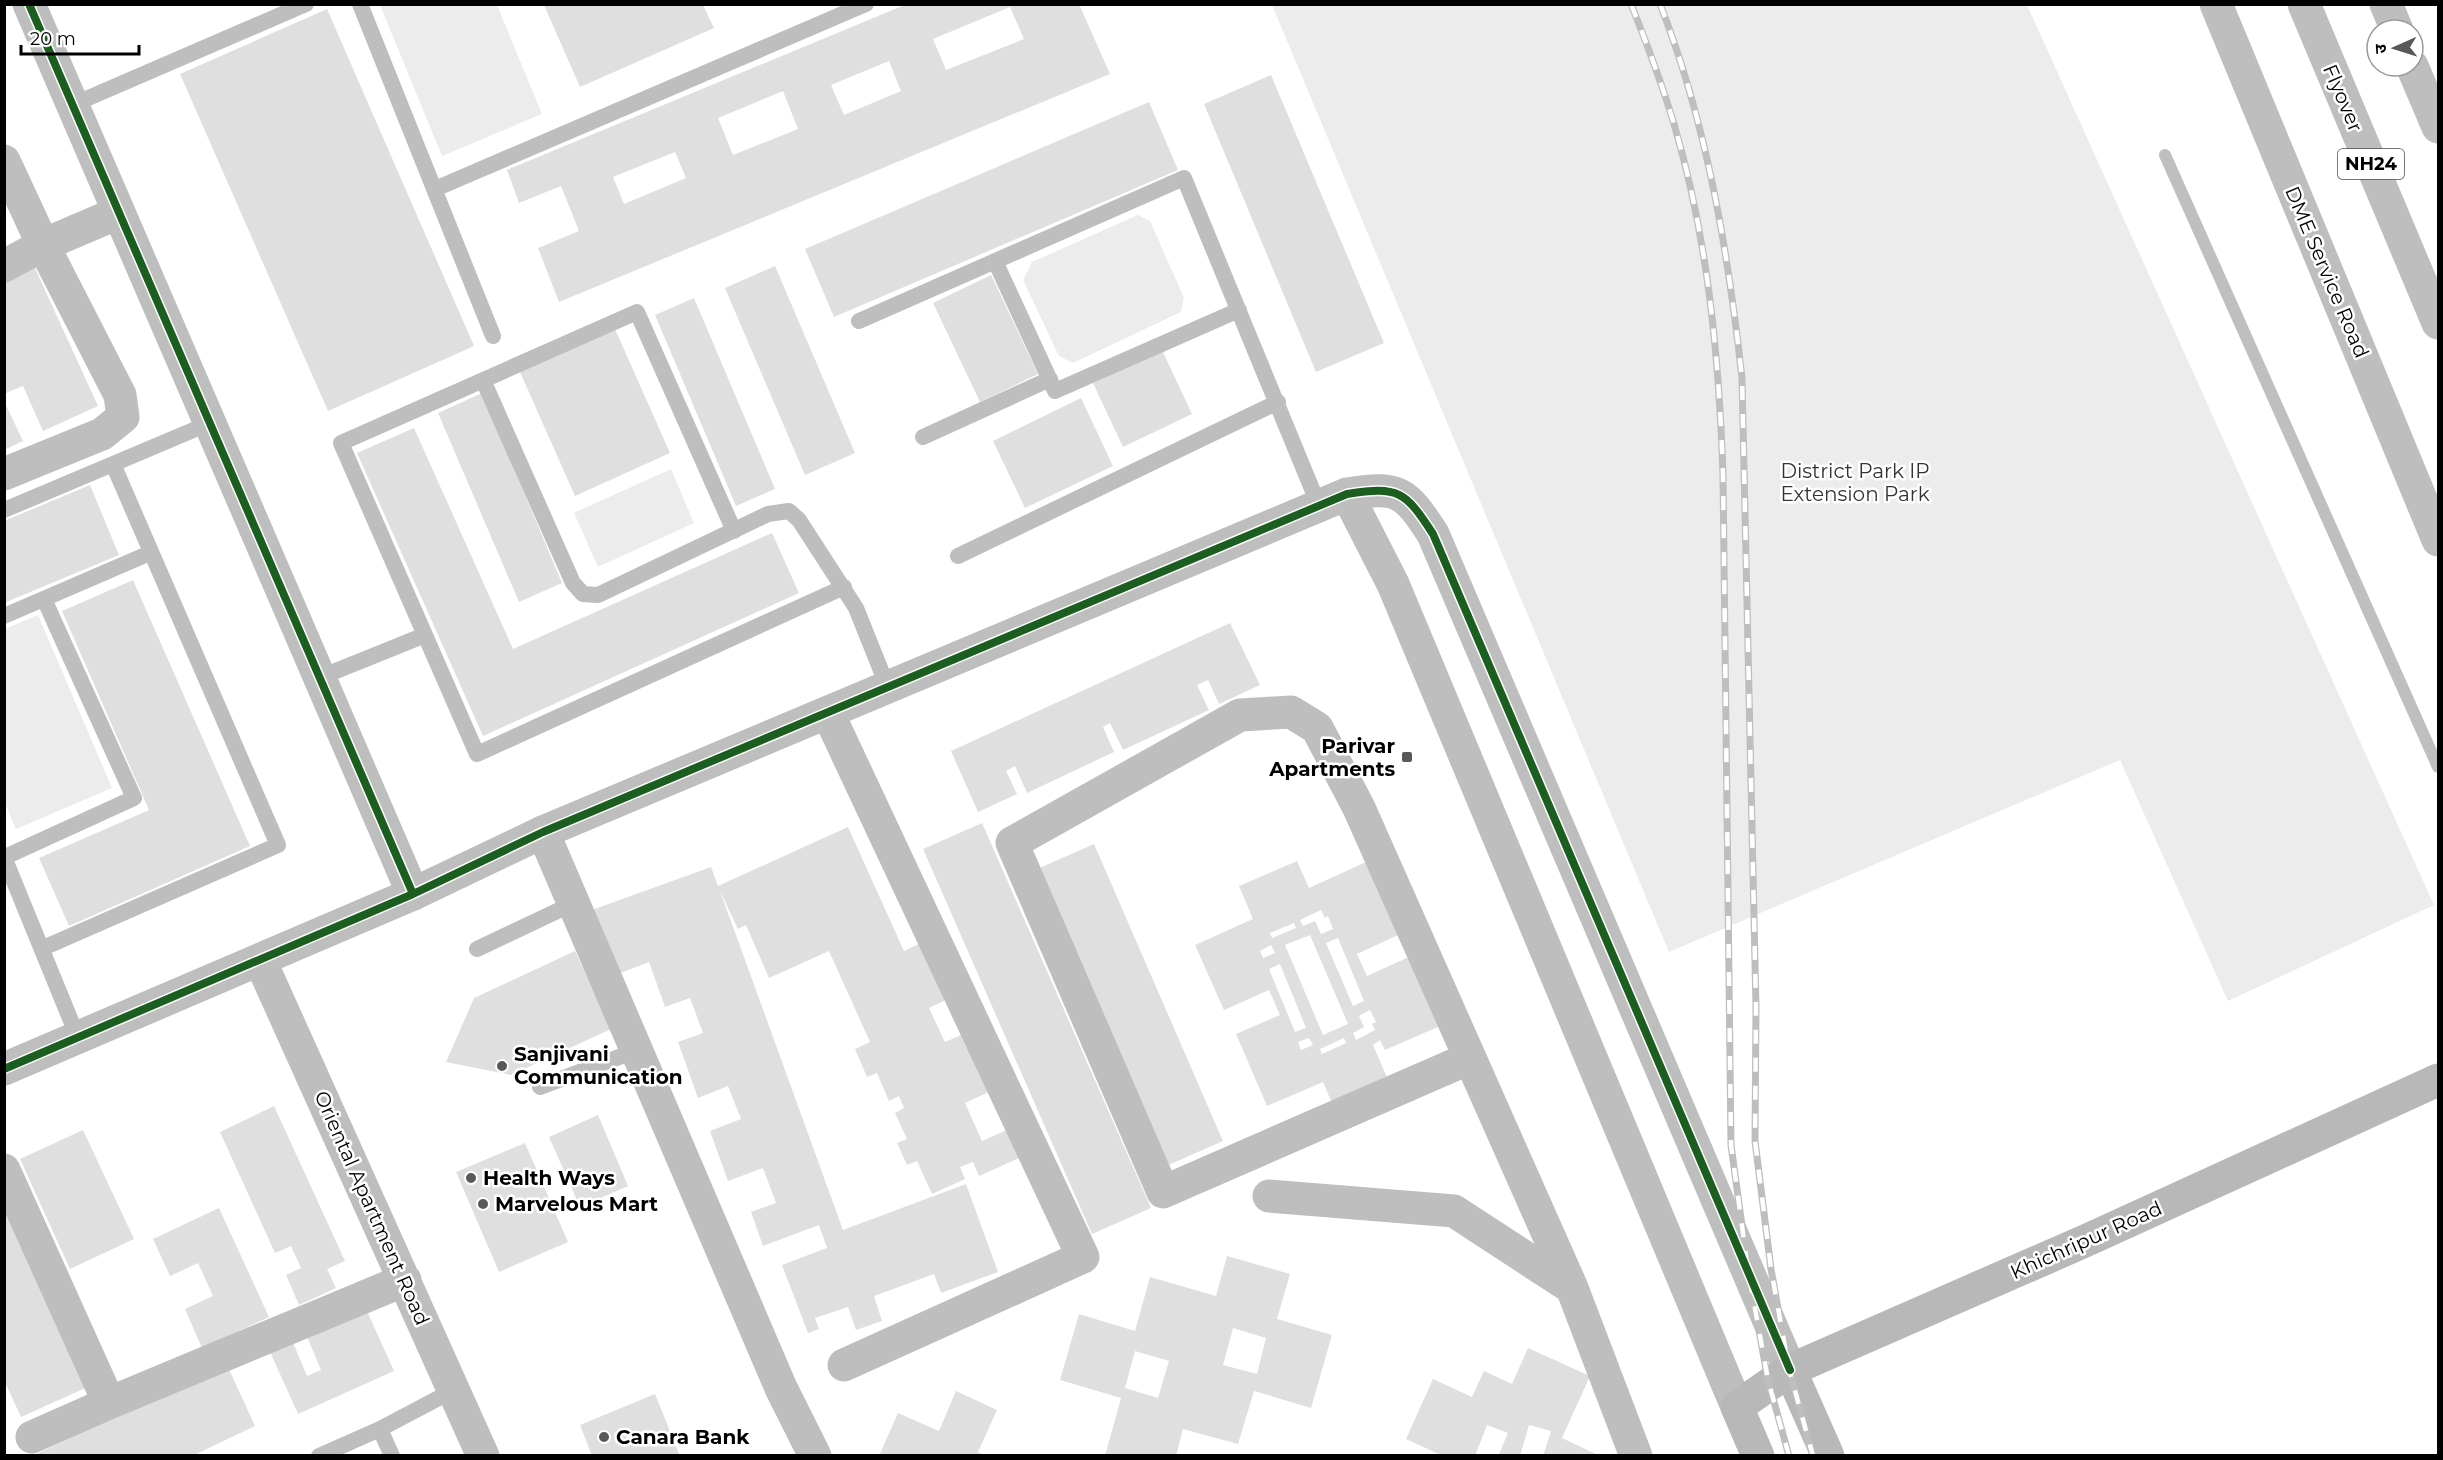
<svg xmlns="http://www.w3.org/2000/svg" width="2443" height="1460" font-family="Montserrat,'Noto Sans Devanagari',sans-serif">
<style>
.green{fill:#ececec}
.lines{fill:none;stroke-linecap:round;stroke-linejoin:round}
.stream{stroke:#bfbfbf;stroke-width:12}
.building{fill:#dfdfdf;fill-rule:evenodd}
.service{stroke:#bebebe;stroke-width:16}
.minor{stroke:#bebebe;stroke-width:33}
.tertiary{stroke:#bebebe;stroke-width:33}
.secondary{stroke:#b8b8b8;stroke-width:33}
.trunk{stroke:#bebebe;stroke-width:33}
.motorway{stroke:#bebebe;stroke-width:33}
.rail-casing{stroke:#bebebe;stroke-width:7}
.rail{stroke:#fff;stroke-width:4.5;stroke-dasharray:14;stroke-linecap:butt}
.cycleway-casing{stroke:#fff;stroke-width:11}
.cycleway{stroke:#1b5e20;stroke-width:8}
.poi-dot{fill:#595959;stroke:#fff;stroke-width:2}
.labels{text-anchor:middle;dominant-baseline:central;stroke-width:5;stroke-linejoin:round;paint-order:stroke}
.shield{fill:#fff;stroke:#4c4c4c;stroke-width:1.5}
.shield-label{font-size:18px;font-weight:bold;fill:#000}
.street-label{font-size:20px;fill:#000;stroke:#fff}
.park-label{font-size:20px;fill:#333;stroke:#fff}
.poi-label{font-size:20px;font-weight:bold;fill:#000;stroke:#fff;text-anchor:start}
</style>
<rect width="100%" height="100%" fill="#fff"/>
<path class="green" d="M 380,5 L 497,5 L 542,114 L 442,156 Z
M 1272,5 L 2027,5 L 2434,905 L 2228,1001 L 2120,760 L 1669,952 Z
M 1138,215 L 1150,221 L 1184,298 L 1181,312 L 1073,363 L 1059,356 L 1023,280 L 1032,262 Z
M 671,469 L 694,523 L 598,567 L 574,513 Z
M 38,615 L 112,788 L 16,829 L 5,803 L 5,629 Z"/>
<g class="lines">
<path class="stream" d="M 2165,155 L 2438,767"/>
</g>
<path class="building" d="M 907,4 L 1079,4 L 1110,74 L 559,302 L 538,248 L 579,231 L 561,186 L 519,203 L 507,170 ZM 1010,7 L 1024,39 L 946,70 L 933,39 ZM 889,61 L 901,91 L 844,115 L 831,85 ZM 783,91 L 798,129 L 733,155 L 718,118 ZM 675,152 L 686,178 L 624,204 L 613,177 Z
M 544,5 L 703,5 L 714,28 L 580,87 Z
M 327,9 L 474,346 L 328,411 L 180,74 Z
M 1271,75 L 1384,343 L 1316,372 L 1204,104 Z
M 1149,102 L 1178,170 L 834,317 L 805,249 Z
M 30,257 L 98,406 L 43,431 L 23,386 L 4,394 L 4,269 Z
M 775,266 L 855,453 L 805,475 L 725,288 Z
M 991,275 L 1038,374 L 980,402 L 933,303 Z
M 694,298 L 775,489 L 736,506 L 655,315 Z
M 615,329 L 670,453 L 575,496 L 520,372 Z
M 1162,350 L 1192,414 L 1123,447 L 1093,383 Z
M 482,393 L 562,583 L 519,602 L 438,413 Z
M 1081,398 L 1113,466 L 1025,508 L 993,441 Z
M 4,401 L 23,441 L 4,450 Z
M 414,428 L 513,649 L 772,533 L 799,593 L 483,736 L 357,453 Z
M 90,485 L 119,555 L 4,603 L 4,521 Z
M 133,580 L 250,846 L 69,926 L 39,858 L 149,810 L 62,611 Z
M 1230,623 L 1260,685 L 1219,704 L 1208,680 L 1197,685 L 1209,710 L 1123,750 L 1110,723 L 1103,727 L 1114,752 L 1027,793 L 1015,766 L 1006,771 L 1017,794 L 978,812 L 951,751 Z
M 982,823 L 1151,1208 L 1092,1234 L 923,849 Z
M 848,827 L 904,951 L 923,942 L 948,999 L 929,1008 L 945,1042 L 964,1034 L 989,1092 L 965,1103 L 982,1141 L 1007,1130 L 1019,1158 L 979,1176 L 973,1162 L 960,1167 L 965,1179 L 932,1194 L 917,1161 L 907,1165 L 897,1143 L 907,1139 L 895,1113 L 904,1108 L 899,1096 L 889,1101 L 877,1073 L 867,1077 L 855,1049 L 870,1042 L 829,951 L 769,978 L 746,925 L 738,929 L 720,891 L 843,1230 L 966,1184 L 998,1272 L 941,1293 L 934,1274 L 874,1296 L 882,1321 L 856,1330 L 848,1307 L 815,1318 L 819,1329 L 808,1333 L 782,1265 L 827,1248 L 819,1225 L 763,1246 L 751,1212 L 776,1203 L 763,1168 L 728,1181 L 710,1131 L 741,1119 L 728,1086 L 698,1098 L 678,1042 L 703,1033 L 690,998 L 665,1007 L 649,962 L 613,976 L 589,911 L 711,867 L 718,886 Z
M 1094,844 L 1223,1141 L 1164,1167 L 1035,870 Z
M 1297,861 L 1309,888 L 1366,862 L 1398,935 L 1357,954 L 1367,976 L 1409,957 L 1440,1026 L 1385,1050 L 1380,1040 L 1373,1045 L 1392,1089 L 1336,1113 L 1323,1082 L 1267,1106 L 1236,1034 L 1280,1015 L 1269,990 L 1224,1010 L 1195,945 L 1253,919 L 1239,886 ZM 1321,910 L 1325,918 L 1328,916 L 1333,929 L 1321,934 L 1315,921 L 1303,926 L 1300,920 ZM 1294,923 L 1296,928 L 1272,938 L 1270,933 ZM 1310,935 L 1348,1024 L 1323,1035 L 1285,945 ZM 1338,938 L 1364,1001 L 1353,1006 L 1326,943 ZM 1271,945 L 1275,953 L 1263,958 L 1260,951 ZM 1280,964 L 1306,1028 L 1295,1032 L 1269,969 ZM 1370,1010 L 1376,1022 L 1372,1024 L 1375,1030 L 1356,1040 L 1353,1033 L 1364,1027 L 1359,1016 ZM 1309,1038 L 1313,1045 L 1301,1050 L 1298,1042 ZM 1344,1038 L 1346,1043 L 1322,1054 L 1320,1049 Z
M 575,951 L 611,1029 L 511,1075 L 446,1062 L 474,998 Z
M 274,1106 L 345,1261 L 327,1269 L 336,1288 L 299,1305 L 286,1275 L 301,1268 L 291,1246 L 275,1253 L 220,1132 Z
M 598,1115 L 628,1186 L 580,1207 L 549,1137 Z
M 83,1130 L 134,1239 L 70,1269 L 20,1159 Z
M 525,1143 L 568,1242 L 499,1272 L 456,1172 Z
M 4,1195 L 92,1385 L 21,1417 L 4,1380 Z
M 219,1208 L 269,1317 L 202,1348 L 185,1309 L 213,1296 L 198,1263 L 170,1276 L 153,1239 Z
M 1227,1256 L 1290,1274 L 1277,1319 L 1332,1335 L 1311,1408 L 1254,1391 L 1238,1444 L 1183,1429 L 1176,1456 L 1105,1456 L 1121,1398 L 1060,1380 L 1079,1314 L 1135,1331 L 1150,1277 L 1216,1296 ZM 1233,1328 L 1266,1338 L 1257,1374 L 1223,1365 ZM 1135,1351 L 1169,1361 L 1158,1398 L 1125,1388 Z
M 362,1300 L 394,1371 L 298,1414 L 266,1343 L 289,1333 L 307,1376 L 321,1370 L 303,1327 Z
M 1528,1348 L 1590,1376 L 1562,1438 L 1600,1456 L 1543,1456 L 1551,1431 L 1529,1425 L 1520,1456 L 1498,1456 L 1508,1433 L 1487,1425 L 1475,1456 L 1443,1456 L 1406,1439 L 1433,1379 L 1472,1397 L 1484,1371 L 1512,1384 Z
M 227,1365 L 255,1426 L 192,1456 L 32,1456 Z
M 956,1391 L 997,1410 L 978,1452 L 986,1456 L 879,1456 L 898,1413 L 939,1431 Z
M 655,1394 L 680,1456 L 592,1456 L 580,1425 Z"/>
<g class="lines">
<path class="service" d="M 360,4 L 493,336
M 72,105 L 306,4
M 435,189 L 866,4
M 995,261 L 1055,391 L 1239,310
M 859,321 L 1184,178 L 1319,506
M 483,380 L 573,583 L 583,594 L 598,595 L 768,514 L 789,511 L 799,520 L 856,608 L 888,688
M 923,437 L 1050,379
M 4,510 L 210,423
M 734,531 L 637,312 L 341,443 L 477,754 L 844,587
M 958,556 L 1278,402
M 4,616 L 150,553
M 321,677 L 425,635
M 4,857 L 78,1038
M 5,857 L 134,798 L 44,599
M 43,948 L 278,845 L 113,464
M 477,949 L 572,904
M 540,1087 L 635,1051
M 380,1429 L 392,1456
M 319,1456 L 380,1429 L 454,1390"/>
<path class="minor" d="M 29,4 L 413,894
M 4,161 L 43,245 L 118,213
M 4,266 L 43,245 L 120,395 L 123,417 L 102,434 L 4,474
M 828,713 L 1083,1257 L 844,1365
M 543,832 L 781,1388 L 815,1456
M 260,960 L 483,1456
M 1470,1058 L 1163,1192 L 1012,843 L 1240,715 L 1291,712 L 1317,728 L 1359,808 L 1572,1288 L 1636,1456
M 4,1170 L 109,1403
M 1269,1196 L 1454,1211 L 1572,1288
M 32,1437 L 109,1403 L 405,1280"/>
<path class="tertiary" d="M 2216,4 L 2438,540
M 1347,494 L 1393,584 L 1737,1407
M 4,1069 L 413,894 L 543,832 L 1347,494 C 1399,486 1405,491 1433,534 L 1790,1370"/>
<path class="secondary" d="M 1790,1370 L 1828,1456
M 1758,1456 L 1737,1407 L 1790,1370 L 2085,1241 L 2438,1080"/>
<path class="trunk" d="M 2304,4 L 2438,323"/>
<path class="motorway" d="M 2386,4 L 2397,30
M 2412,66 L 2438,127"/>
<g class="rail-casing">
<path id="rail" d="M 1631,4 C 1647,44 1662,84 1674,124 C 1708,239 1719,357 1723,475 L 1731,1145 L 1748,1270 L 1768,1380 L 1789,1456
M 1660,4 C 1707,124 1728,251 1742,378 L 1756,1007 L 1755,1141 L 1771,1269 L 1789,1369 L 1813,1456"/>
</g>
<use href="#rail" class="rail"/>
<g class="cycleway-casing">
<path id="cycleway" d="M 29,4 L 413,894
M 4,1069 L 413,894 L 543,832 L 1347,494 C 1399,486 1405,491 1433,534 L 1790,1370"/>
</g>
<use href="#cycleway" class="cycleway"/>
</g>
<g class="poi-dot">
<rect x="1401" y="751" width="12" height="12" rx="3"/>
<circle cx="502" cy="1066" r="6"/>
<circle cx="471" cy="1178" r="6"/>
<circle cx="483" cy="1204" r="6"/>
<circle cx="604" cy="1437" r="6"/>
</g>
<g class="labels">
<rect class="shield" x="2338" y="149" width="66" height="30" rx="4.5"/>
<g class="shield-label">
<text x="2371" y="164">NH24</text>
</g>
<g class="street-label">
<text transform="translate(2343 98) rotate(67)">Flyover</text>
<text transform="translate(2327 272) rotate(67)">DME Service Road</text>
<text transform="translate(372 1208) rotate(66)">Oriental Apartment Road</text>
<text transform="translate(2086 1240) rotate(-24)">Khichripur Road</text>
</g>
<g class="park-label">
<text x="1855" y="471">District Park IP<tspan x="1855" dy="23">Extension Park</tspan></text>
</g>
<g class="poi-label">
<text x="1395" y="746" text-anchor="end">Parivar<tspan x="1395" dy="23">Apartments</tspan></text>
<text x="514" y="1054">Sanjivani<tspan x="514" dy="23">Communication</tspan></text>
<text x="483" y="1178">Health Ways</text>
<text x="495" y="1204">Marvelous Mart</text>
<text x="616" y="1437">Canara Bank</text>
</g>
</g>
<rect width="2443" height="1460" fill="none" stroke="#000000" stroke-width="12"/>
<g transform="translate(2395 48) rotate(267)"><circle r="28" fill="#ffffff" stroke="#999999" stroke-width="1.5"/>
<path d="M0-4.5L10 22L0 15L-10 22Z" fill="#595959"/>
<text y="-9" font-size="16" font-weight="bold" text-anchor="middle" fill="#000000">उ</text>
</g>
<path d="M21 45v9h118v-9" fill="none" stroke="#000000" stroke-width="3"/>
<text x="30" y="45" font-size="18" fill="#000000" stroke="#ffffff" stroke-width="4.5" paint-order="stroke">20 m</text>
</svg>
